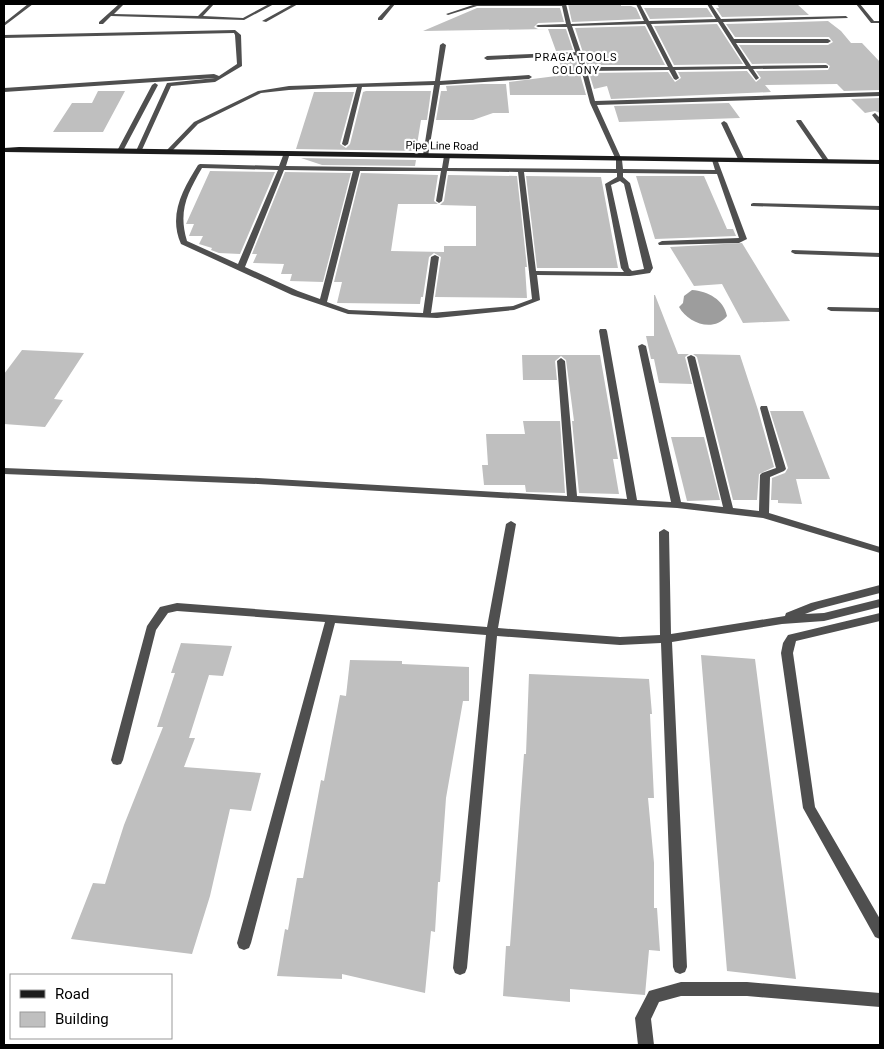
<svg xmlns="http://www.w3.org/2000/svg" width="884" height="1049" font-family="Roboto,sans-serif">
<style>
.water{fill:#9d9d9d}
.building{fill:#bfbfbf}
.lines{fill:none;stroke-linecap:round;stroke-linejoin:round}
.lane{fill:#4f4f4f;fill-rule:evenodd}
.street{fill:#4f4f4f;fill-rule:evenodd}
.secondary{fill:#1c1c1c;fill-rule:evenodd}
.labels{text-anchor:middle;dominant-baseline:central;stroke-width:4.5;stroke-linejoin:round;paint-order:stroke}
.far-neighbourhood-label{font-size:11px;letter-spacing:1px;fill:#000;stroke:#fff}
.far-street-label{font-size:11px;fill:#000;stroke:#fff}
</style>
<rect width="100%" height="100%" fill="#fff"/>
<path class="water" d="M 692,290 C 708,291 724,300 727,316 C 713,333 688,323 679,307 L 683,303 L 684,296 Z"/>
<path class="building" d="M 568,4 L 621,4 L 621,6 L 631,6 L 636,8 L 641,19 L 572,22 Z
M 717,4 L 797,4 L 809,15 L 722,17 L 716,8 L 719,8 Z
M 477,8 L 560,8 L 564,22 L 538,23 L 534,27 L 538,29 L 566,29 L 573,50 L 556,51 L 548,29 L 423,31 Z
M 644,8 L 707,8 L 713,17 L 650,19 Z
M 828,21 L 841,31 L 851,43 L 862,43 L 880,62 L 880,90 L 844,91 L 837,84 L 765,85 L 771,92 L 611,99 L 607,86 L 594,89 L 589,73 L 668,72 L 675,82 L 681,78 L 678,72 L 747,71 L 756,82 L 761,78 L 756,71 L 828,70 L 830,66 L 826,63 L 752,64 L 739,45 L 828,45 L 833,42 L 829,37 L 735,37 L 726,24 Z
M 717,24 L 743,64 L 674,65 L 654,26 Z
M 645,26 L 665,65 L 587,65 L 575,28 Z
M 575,57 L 586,95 L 510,95 L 509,82 L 564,75 L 558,58 Z
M 482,84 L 506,84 L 509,113 L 493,113 L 473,120 L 436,120 L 441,91 L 447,91 L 446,86 Z
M 98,91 L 125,91 L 103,132 L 53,132 L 72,103 L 92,103 Z
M 366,91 L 431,91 L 427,120 L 421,120 L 416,151 L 296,149 L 314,92 L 354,92 L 340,144 L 346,148 L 350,144 L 363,92 Z
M 880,98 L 880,113 L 875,111 L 865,113 L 851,99 Z
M 729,103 L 740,118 L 619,122 L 614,106 Z
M 301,158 L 416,160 L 415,166 L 322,165 Z
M 210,171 L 275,172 L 240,254 L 219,253 L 211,250 L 212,248 L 199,244 L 203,236 L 189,236 L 194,224 L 186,224 Z
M 285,172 L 351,173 L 323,282 L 290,281 L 292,274 L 281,274 L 284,264 L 253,263 L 257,254 L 252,254 Z
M 361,173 L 438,175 L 434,201 L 438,204 L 398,204 L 391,251 L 444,252 L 444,246 L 476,246 L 476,206 L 440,205 L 444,201 L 448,175 L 517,176 L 527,267 L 525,267 L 527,298 L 435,297 L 441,257 L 434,253 L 429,257 L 423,297 L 421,297 L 420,304 L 337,303 L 342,282 L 334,282 Z
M 526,176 L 601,177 L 618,268 L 537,268 Z
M 636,176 L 704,176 L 727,229 L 733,229 L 736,236 L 655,239 Z
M 742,243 L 775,297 L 790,321 L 743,323 L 722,284 L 694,286 L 670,247 Z
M 654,295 L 655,295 L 678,354 L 689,354 L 685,357 L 692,384 L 659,383 L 654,359 L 651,359 L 646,336 L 654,336 Z
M 22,350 L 84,353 L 54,399 L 63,400 L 45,427 L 4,424 L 4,374 Z
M 693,354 L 740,355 L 758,410 L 774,467 L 759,474 L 757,500 L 733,500 L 697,357 Z
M 522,355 L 600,355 L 618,459 L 613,459 L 619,494 L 579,493 L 572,421 L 574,421 L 566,360 L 561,356 L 555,361 L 557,380 L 523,380 Z
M 770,411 L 803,411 L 830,479 L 796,479 L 802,504 L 778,503 L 778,500 L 771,500 L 772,478 L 785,473 L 788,468 Z
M 523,421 L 560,421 L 565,493 L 526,492 L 525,485 L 484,485 L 482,465 L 488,465 L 486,434 L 525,434 Z
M 671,437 L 704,437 L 720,500 L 687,501 Z
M 181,643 L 232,646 L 223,676 L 209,675 L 189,738 L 195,738 L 184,767 L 261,773 L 251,811 L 230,809 L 210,896 L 192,954 L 71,939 L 93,883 L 105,884 L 124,825 L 163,727 L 157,727 L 175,673 L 171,673 Z
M 701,655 L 755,659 L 796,979 L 727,971 Z
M 350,660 L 402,661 L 402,664 L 469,667 L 469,701 L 463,701 L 446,798 L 440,882 L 438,882 L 435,932 L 431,931 L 425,993 L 342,974 L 342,979 L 277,976 L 285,929 L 288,930 L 297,878 L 303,878 L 321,780 L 324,781 L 340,695 L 346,696 Z
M 529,674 L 649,679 L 652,714 L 650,714 L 654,798 L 648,798 L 654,863 L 654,908 L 657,908 L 660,951 L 649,950 L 645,995 L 570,989 L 570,1002 L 503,996 L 506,946 L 510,946 L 524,754 L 526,754 Z"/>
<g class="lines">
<path class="lane" d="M 235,30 L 241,35 L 242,66 L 215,82 L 171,86 L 141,152 L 136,151 L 167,83 L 215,78 L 4,92 L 4,88 L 214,74 L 219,76 L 237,64 L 235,35 L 234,33 L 4,38 L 4,35 Z
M 579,52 L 581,53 L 581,55 L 487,60 L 484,58 L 487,56 Z
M 155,83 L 158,85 L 123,151 L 118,152 L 117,151 L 152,85 Z"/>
<path class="street" d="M 28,4 L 33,4 L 4,26 L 4,23 Z
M 119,4 L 124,4 L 114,14 L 198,16 L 210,4 L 214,4 L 203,16 L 243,18 L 269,4 L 274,4 L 244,20 L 111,16 L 103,24 L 99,24 L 99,22 Z
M 293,4 L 298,4 L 266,22 L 262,21 Z
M 391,4 L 395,4 L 382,20 L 378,20 L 378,18 Z
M 476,4 L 566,4 L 571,24 L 644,21 L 636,4 L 640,4 L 649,21 L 716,19 L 707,4 L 711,4 L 721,19 L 846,16 L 848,18 L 723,22 L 734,39 L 828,39 L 831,41 L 828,43 L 736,43 L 751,66 L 826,65 L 828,66 L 828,68 L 753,69 L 759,78 L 756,80 L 748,69 L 675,70 L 679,78 L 676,80 L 674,79 L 669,70 L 587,71 L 595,101 L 880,92 L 880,96 L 597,105 L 622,160 L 623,169 L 715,170 L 712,160 L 717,159 L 747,239 L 739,243 L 659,245 L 658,243 L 662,241 L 739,238 L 717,174 L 623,173 L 623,177 L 630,183 L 653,268 L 650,273 L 630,276 L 537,275 L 540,300 L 514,310 L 437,318 L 348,314 L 292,295 L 181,244 C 168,215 183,189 198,165 L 200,164 L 279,166 L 284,153 L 287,151 L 290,153 L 286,166 L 442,168 L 444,156 L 447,154 L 450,156 L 448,168 L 616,169 L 616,160 L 590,103 L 581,69 L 567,27 L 538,27 L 536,26 L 538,25 L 566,24 L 562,6 L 477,6 L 448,15 L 446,14 ZM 718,22 L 746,66 L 673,67 L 651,24 ZM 646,24 L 668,67 L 586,67 L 572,26 ZM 202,168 L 278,170 L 238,264 L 187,241 C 178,211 187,194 202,168 ZM 284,170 L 353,171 L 320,299 L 298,291 L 245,267 ZM 360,171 L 441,171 L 436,201 L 439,203 L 442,201 L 447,171 L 518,172 L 532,299 L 513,306 L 431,313 L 439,257 L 435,255 L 431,257 L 423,313 L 349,310 L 327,302 ZM 524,172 L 617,173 L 617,177 L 605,184 L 621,268 L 624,272 L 536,271 ZM 620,181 L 624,184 L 644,269 L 632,271 L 629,268 L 611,185 Z
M 856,4 L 860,4 L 874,21 L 880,21 L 880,23 L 871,23 Z
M 443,43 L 446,45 L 440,81 L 529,75 L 532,77 L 529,79 L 440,85 L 428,156 L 423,155 L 434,85 L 362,87 L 348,144 L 345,146 L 342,144 L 357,87 L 289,90 L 261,93 L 198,124 L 171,152 L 166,151 L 194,122 L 258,91 L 289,86 L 435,81 L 440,45 Z
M 875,113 L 880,118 L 880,124 L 878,123 L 872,115 Z
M 797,120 L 801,120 L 830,162 L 829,163 L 825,163 L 796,121 Z
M 724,121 L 727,123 L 745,161 L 744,162 L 739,161 L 721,123 Z
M 753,203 L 880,206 L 880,210 L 751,206 L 751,204 Z
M 792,250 L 880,253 L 880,257 L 795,254 L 791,252 Z
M 828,307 L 880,308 L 880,312 L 831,311 L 827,309 Z
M 600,329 L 606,329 L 607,331 L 637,500 L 671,502 L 638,346 L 642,344 L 646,346 L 681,502 L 723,507 L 687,357 L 691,355 L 695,357 L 733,508 L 759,511 L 760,475 L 762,473 L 776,468 L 760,408 L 761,406 L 767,406 L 786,469 L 784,471 L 770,477 L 769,513 L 880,547 L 880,553 L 763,518 L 677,508 L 258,484 L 4,474 L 4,468 L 258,478 L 567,496 L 557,361 L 561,358 L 565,361 L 577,496 L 627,499 L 599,331 Z
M 511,521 L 516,524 L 498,628 L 620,637 L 660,635 L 659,532 L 664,529 L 669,532 L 671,634 L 785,616 L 786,613 L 811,603 L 880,585 L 880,593 L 818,609 L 805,614 L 824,613 L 880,599 L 880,607 L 824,621 L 782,624 L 672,642 L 687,967 L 685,972 L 680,974 L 675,972 L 673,967 L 661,643 L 620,645 L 497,636 L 467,968 L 465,973 L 460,975 L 455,973 L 453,968 L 486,635 L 335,623 L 251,943 L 249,948 L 244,950 L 239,948 L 237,943 L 325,622 L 177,611 L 168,613 L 156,630 L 123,760 L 121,764 L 117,765 L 113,764 L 111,760 L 147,626 L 160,607 L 177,603 L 487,627 L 506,524 Z
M 880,613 L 880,621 L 796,641 L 793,653 L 815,807 L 880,919 L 880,939 L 875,937 L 803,808 L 781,653 L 783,643 L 788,635 Z
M 681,982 L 747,982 L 880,993 L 880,1007 L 747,996 L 681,996 L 659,1002 L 651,1019 L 654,1045 L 638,1045 L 635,1018 L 649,991 Z"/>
<path class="secondary" d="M 19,147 L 880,160 L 880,164 L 4,152 L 4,148 Z"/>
</g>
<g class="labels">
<g class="far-neighbourhood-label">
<text x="576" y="57">PRAGA TOOLS<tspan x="576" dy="13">COLONY</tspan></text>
</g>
<g class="far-street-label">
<text transform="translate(442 146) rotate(1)">Pipe Line Road</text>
</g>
</g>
<rect width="884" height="1049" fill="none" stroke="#000000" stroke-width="10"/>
<rect x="10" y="974" width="162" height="65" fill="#ffffff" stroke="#999999"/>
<rect x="20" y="990" width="25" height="8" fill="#1c1c1c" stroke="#999999"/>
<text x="55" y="999" font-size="15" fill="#000000">Road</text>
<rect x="20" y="1012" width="25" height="15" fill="#bfbfbf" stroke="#999999"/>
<text x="55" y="1024" font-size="15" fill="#000000">Building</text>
</svg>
